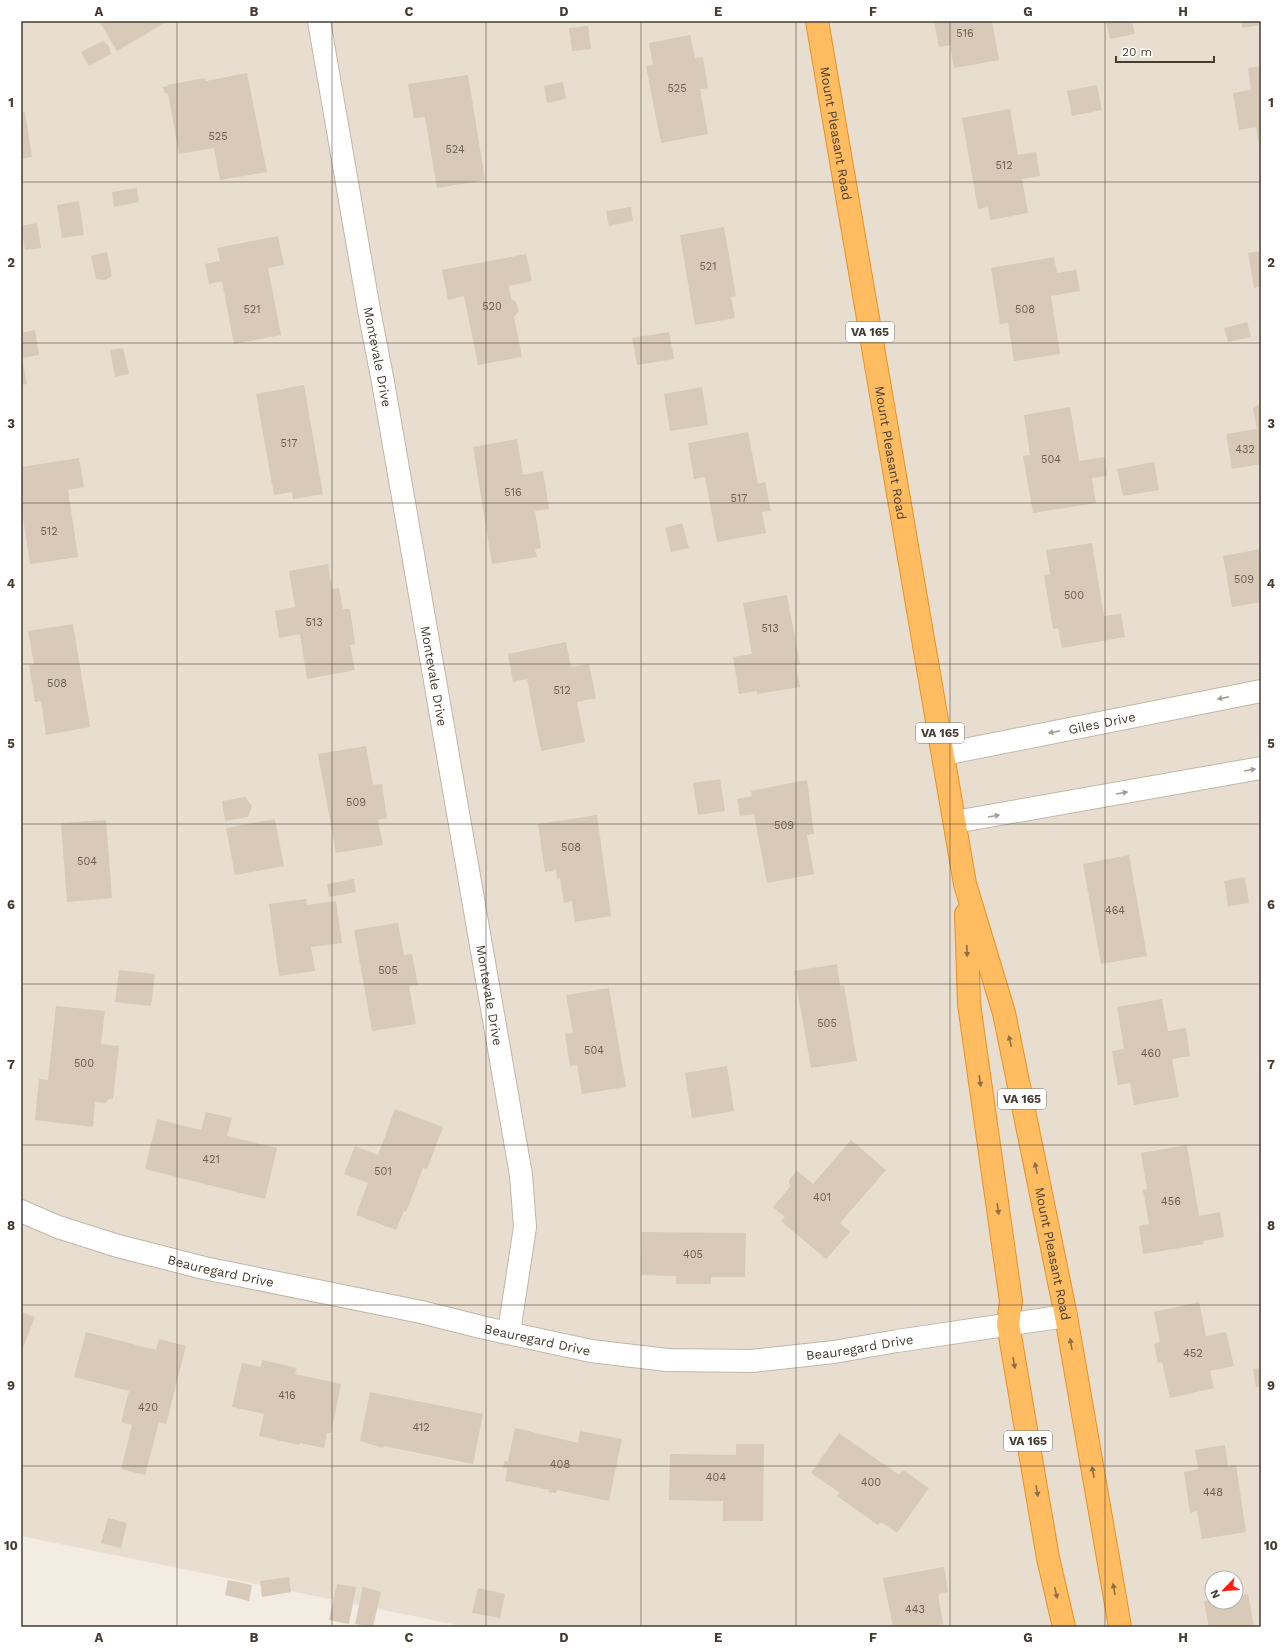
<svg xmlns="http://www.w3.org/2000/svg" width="1282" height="1648" font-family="'Work Sans',sans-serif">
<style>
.residential{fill:#e7decf;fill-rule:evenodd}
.building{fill:#d8c9b9}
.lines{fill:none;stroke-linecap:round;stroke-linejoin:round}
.minor-casing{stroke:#c2b6a7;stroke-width:24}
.highway-casing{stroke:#eb9023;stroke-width:24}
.minor{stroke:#fff;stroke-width:22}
.highway{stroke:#ffbc61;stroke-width:22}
.oneway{fill:#a29e98}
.oneway2{fill:#8f6f45}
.grid{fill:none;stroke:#453c32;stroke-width:1;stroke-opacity:0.55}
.labels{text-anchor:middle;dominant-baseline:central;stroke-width:3;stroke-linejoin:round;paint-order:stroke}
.number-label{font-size:11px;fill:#6a5f54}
.shield{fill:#fff;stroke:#7d7670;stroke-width:1}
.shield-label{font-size:12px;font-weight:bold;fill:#453c32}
.street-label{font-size:13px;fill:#453c32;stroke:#fff}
.neatline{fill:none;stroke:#453c32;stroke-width:1.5}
.grid-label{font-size:13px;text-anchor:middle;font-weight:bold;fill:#453c32}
</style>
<rect width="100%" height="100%" fill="#f3ece2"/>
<path class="residential" d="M 21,21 L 1261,21 L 1261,1627 L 467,1627 L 21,1536 ZM 1212,1578 L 1236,1578 L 1236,1602 L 1212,1602 Z"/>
<path class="building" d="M 99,21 L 168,21 L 117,51 Z
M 934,21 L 992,21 L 999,60 L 954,68 L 950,45 L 939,47 Z
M 1106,21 L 1132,21 L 1135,34 L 1110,39 Z
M 1242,21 L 1261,21 L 1261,25 L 1242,28 Z
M 588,26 L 591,49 L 572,51 L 569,28 Z
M 690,35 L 695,58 L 703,57 L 708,88 L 700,89 L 708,134 L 661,143 L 646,66 L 653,65 L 649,43 Z
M 103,41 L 109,46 L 111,54 L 89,66 L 81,52 Z
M 1261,66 L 1261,150 L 1260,150 L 1256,127 L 1239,130 L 1233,93 L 1251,90 L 1248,68 Z
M 247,73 L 267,172 L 220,180 L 214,148 L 179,154 L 168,93 L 165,94 L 163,87 L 168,86 L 167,85 L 205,78 L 206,81 Z
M 468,75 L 485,180 L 437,188 L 425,117 L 414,118 L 408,84 Z
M 563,82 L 566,99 L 547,103 L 544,86 Z
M 1097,85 L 1102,110 L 1072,116 L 1067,91 Z
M 1010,109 L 1018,155 L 1036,152 L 1040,176 L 1022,179 L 1028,213 L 990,220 L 988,207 L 978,209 L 962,118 Z
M 25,112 L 32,157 L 21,159 L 21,113 Z
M 137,188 L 139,202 L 114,207 L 112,192 Z
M 79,201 L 84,235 L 62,238 L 57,205 Z
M 631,207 L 633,221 L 609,226 L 606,211 Z
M 37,223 L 41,248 L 25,250 L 21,226 Z
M 724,227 L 736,296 L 731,297 L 735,318 L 695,325 L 680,235 Z
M 278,236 L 284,265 L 268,268 L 281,335 L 234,344 L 222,281 L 209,284 L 205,264 L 220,261 L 217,248 Z
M 1261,251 L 1261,286 L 1254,288 L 1248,253 Z
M 107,252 L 112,276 L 106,280 L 96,279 L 91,256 Z
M 526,254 L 532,281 L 509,286 L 511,299 L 516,302 L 519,311 L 514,317 L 522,357 L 478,365 L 464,296 L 448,300 L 442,270 Z
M 1054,257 L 1057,273 L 1076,270 L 1080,291 L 1051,296 L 1060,354 L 1014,361 L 1008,323 L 1000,324 L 991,268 Z
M 1247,322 L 1251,337 L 1228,342 L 1224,328 Z
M 35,330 L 39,355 L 22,358 L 27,384 L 21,385 L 21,333 Z
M 669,332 L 674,359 L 637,365 L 632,338 Z
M 123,348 L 129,374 L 115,377 L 110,350 Z
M 304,385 L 323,494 L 293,499 L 292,492 L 274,495 L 256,394 Z
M 702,387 L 708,425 L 670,431 L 664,394 Z
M 1258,405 L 1261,405 L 1261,464 L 1232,469 L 1226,434 L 1257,429 L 1253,409 Z
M 1070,407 L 1079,461 L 1105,457 L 1107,476 L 1092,478 L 1096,503 L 1033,513 L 1023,456 L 1030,455 L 1024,415 Z
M 748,432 L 758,484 L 765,482 L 771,511 L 762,512 L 766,533 L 717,542 L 705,477 L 694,479 L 688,443 Z
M 517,439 L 523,475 L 543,471 L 549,509 L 535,511 L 541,548 L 535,549 L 537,557 L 492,564 L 473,447 Z
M 79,458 L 84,487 L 68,490 L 78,557 L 30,564 L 21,505 L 21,467 Z
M 1154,462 L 1159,490 L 1123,496 L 1117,469 Z
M 682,523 L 689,548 L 671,552 L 665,528 Z
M 1092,543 L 1104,616 L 1121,614 L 1125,637 L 1062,648 L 1058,628 L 1053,629 L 1044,575 L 1050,574 L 1046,550 Z
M 1261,549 L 1261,602 L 1232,607 L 1223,556 Z
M 328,564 L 332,589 L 339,588 L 343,609 L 350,609 L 355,644 L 350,645 L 355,670 L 307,679 L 300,634 L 279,638 L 275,611 L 295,607 L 289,571 Z
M 787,595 L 800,664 L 796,665 L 800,687 L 757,694 L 757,691 L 739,694 L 733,657 L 752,654 L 743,603 Z
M 73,624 L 90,727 L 46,735 L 41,701 L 35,702 L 29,665 L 34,664 L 28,631 Z
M 566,642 L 571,667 L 589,664 L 596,698 L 577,702 L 585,742 L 541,751 L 527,679 L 513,682 L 508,654 Z
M 366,746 L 373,785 L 382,784 L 387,818 L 378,820 L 383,845 L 336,853 L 318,754 Z
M 720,779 L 725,811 L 698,815 L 693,783 Z
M 807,780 L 814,834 L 807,835 L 814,874 L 767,883 L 754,814 L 740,816 L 737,799 L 752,796 L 751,791 Z
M 245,797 L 252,806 L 248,817 L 225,821 L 222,801 Z
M 597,815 L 611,916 L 575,922 L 572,901 L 564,903 L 560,878 L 557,879 L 556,870 L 545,872 L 538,824 Z
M 275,819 L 284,866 L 235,875 L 226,828 Z
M 106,820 L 112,898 L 67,902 L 61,823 Z
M 1129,855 L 1147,956 L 1101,964 L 1083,864 Z
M 1245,877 L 1249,903 L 1228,906 L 1224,881 Z
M 354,879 L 356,892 L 329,897 L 327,884 Z
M 306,899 L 307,905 L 336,901 L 342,943 L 311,947 L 315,971 L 279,976 L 269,904 Z
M 398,923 L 404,955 L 412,954 L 418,985 L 409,986 L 416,1024 L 372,1031 L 354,930 Z
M 837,964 L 840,986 L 844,985 L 857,1061 L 811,1068 L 794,971 Z
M 119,970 L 155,974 L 151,1006 L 115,1002 Z
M 609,988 L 626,1087 L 582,1094 L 577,1065 L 570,1066 L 565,1034 L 573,1033 L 566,995 Z
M 1162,999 L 1168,1031 L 1186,1028 L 1190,1056 L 1172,1059 L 1179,1097 L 1134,1105 L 1130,1083 L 1118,1085 L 1112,1051 L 1124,1049 L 1117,1007 Z
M 56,1006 L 105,1011 L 101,1044 L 119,1046 L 113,1099 L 109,1099 L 105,1103 L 95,1102 L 93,1127 L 35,1120 L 39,1079 L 48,1080 Z
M 727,1066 L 734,1111 L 692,1118 L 685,1073 Z
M 395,1109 L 443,1127 L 427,1169 L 423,1168 L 406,1212 L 404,1211 L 396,1230 L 356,1215 L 368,1183 L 344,1174 L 355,1146 L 378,1155 Z
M 206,1112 L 232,1118 L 227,1136 L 277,1148 L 265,1199 L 145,1169 L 157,1119 L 201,1130 Z
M 851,1140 L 886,1170 L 840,1223 L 850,1232 L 826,1259 L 781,1221 L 785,1217 L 773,1207 L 790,1187 L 789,1180 L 797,1171 L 813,1184 Z
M 1187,1145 L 1199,1216 L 1220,1212 L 1224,1237 L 1203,1241 L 1204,1244 L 1143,1254 L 1139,1226 L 1149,1224 L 1143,1190 L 1147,1189 L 1141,1153 Z
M 642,1232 L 746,1233 L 745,1277 L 711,1277 L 711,1284 L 676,1284 L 676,1276 L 641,1275 Z
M 1199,1302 L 1206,1336 L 1226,1332 L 1234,1366 L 1210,1371 L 1214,1388 L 1170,1398 L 1162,1362 L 1158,1363 L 1154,1344 L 1160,1342 L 1154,1312 Z
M 21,1312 L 35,1317 L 21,1353 Z
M 86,1332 L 156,1350 L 159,1339 L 186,1346 L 166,1424 L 159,1422 L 145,1475 L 121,1469 L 132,1425 L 121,1422 L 129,1391 L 74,1377 Z
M 262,1360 L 297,1368 L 295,1374 L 341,1384 L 331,1433 L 327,1433 L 324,1448 L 300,1443 L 299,1445 L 259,1436 L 264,1414 L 232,1407 L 242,1363 L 261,1367 Z
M 1261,1368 L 1261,1386 L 1256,1387 L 1253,1369 Z
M 370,1392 L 483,1414 L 473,1464 L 384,1446 L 383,1448 L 360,1441 Z
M 515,1428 L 578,1443 L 580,1431 L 622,1439 L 609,1501 L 557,1490 L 556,1493 L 548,1492 L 549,1490 L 505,1481 L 507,1468 L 503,1468 L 505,1461 L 508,1461 Z
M 839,1433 L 899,1475 L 903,1470 L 929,1488 L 897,1533 L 881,1522 L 878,1525 L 837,1496 L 840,1493 L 811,1473 Z
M 736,1444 L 764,1444 L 763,1521 L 723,1521 L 723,1501 L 669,1500 L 670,1454 L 736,1455 Z
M 1225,1445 L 1228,1467 L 1236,1465 L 1246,1532 L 1202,1539 L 1197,1511 L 1190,1513 L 1184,1472 L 1198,1469 L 1195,1450 Z
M 108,1518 L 127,1523 L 121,1548 L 101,1543 Z
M 944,1567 L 948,1592 L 938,1594 L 943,1624 L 937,1626 L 938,1627 L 893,1627 L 883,1578 Z
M 289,1577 L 291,1592 L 262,1597 L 260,1581 Z
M 228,1580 L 252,1585 L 249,1601 L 225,1595 Z
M 337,1584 L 356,1587 L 349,1624 L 329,1620 Z
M 363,1587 L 381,1592 L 373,1627 L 355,1624 Z
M 478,1588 L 505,1594 L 500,1618 L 472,1613 Z
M 1248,1594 L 1254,1627 L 1209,1627 L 1204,1601 L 1212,1600 L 1212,1602 L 1236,1602 L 1236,1596 Z"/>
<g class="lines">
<g class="minor-casing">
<g id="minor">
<path id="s1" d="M 319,21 L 369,310 L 383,382 L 521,1175 L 525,1227 L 509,1332"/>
<path id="s2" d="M 944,754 L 1261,691"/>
<path d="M 955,822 L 1261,768"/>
<path id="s3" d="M 21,1211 L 58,1227 L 118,1246 L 204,1268 L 421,1312 L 485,1328 L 591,1351 L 667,1360 L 752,1361 L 834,1352 L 897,1341 L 1066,1316"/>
</g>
</g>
<g class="highway-casing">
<g id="highway">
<path id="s4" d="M 817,21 L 965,884 L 1004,1013 L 1066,1316 L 1120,1627"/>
<path d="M 966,914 L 969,1004 L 1011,1301 L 1008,1324 L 1048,1558 L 1064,1627"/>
</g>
</g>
<use href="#minor" class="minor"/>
<use href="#highway" class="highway"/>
</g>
<defs><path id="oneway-solid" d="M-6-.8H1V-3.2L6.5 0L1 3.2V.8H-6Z"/></defs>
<g class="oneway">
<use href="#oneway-solid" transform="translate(1223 698) rotate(169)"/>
<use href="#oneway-solid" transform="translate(1054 732) rotate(169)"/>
<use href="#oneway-solid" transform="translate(1250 770) rotate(-10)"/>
<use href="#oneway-solid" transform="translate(1122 793) rotate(-10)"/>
<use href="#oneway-solid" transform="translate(994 816) rotate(-10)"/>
</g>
<g class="oneway2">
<use href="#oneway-solid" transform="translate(967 951) rotate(88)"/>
<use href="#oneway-solid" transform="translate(1010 1041) rotate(-102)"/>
<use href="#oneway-solid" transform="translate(980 1081) rotate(82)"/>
<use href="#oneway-solid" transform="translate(1036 1168) rotate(-102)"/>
<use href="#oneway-solid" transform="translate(998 1209) rotate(82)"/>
<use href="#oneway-solid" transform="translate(1071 1344) rotate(-100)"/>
<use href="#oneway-solid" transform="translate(1014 1363) rotate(80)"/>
<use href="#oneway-solid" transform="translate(1093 1472) rotate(-100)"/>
<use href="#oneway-solid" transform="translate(1037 1491) rotate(80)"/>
<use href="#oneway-solid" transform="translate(1114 1589) rotate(-100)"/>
<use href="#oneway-solid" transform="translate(1056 1593) rotate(77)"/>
</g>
<path class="grid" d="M 177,21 L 177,1627M 332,21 L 332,1627M 486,21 L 486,1627M 641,21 L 641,1627M 796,21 L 796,1627M 950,21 L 950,1627M 1105,21 L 1105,1627M 21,182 L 1261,182M 21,343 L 1261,343M 21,503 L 1261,503M 21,664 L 1261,664M 21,824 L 1261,824M 21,984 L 1261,984M 21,1145 L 1261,1145M 21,1305 L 1261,1305M 21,1466 L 1261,1466"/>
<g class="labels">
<g class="number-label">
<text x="965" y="33">516</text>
<text x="677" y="88">525</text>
<text x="218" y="136">525</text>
<text x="455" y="149">524</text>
<text x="1004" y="165">512</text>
<text x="708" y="266">521</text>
<text x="492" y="306">520</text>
<text x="252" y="309">521</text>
<text x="1025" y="309">508</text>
<text x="289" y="443">517</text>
<text x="1245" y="449">432</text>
<text x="1051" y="459">504</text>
<text x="513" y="492">516</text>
<text x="739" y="498">517</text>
<text x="49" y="531">512</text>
<text x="1244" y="579">509</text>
<text x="1074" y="595">500</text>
<text x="314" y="622">513</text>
<text x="770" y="628">513</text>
<text x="57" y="683">508</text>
<text x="562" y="690">512</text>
<text x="356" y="802">509</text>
<text x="784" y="825">509</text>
<text x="571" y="847">508</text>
<text x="87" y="861">504</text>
<text x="1115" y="910">464</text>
<text x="388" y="970">505</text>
<text x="827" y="1023">505</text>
<text x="594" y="1050">504</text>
<text x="1151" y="1053">460</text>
<text x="84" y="1063">500</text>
<text x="211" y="1159">421</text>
<text x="383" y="1171">501</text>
<text x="822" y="1197">401</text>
<text x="1171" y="1201">456</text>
<text x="693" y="1254">405</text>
<text x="1193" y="1353">452</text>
<text x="287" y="1395">416</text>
<text x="148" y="1407">420</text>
<text x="421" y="1427">412</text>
<text x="560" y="1464">408</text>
<text x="716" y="1477">404</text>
<text x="871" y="1482">400</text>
<text x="1213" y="1492">448</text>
<text x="915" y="1609">443</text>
</g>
<g class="shield">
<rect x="846" y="322" width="48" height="20" rx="3"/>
<rect x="916" y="723" width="48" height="20" rx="3"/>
<rect x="998" y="1089" width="48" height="20" rx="3"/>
<rect x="1004" y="1431" width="48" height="20" rx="3"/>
</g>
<g class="shield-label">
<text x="870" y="332">VA 165</text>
<text x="940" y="733">VA 165</text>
<text x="1022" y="1099">VA 165</text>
<text x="1028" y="1441">VA 165</text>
</g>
<g class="street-label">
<text stroke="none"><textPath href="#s4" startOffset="114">Mount Pleasant Road</textPath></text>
<text stroke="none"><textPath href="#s1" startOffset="341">Montevale Drive</textPath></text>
<text stroke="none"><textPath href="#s4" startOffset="438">Mount Pleasant Road</textPath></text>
<text stroke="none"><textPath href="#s1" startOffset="665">Montevale Drive</textPath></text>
<text stroke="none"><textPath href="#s2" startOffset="161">Giles Drive</textPath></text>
<text stroke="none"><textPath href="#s1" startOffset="989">Montevale Drive</textPath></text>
<text stroke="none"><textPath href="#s4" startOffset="1256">Mount Pleasant Road</textPath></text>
<text stroke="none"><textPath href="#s3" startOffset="209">Beauregard Drive</textPath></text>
<text stroke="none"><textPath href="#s3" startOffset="533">Beauregard Drive</textPath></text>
<text stroke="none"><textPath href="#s3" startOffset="858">Beauregard Drive</textPath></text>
</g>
</g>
<rect width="1282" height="1648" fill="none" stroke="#ffffff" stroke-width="44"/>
<g transform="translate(1224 1590) rotate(245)"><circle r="19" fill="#ffffff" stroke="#b5b1ad"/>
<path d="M0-3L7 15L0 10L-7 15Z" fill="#ff1c0d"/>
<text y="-6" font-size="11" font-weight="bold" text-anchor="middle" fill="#453c32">N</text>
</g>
<path d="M1116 56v6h98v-6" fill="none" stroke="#453c32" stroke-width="2"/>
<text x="1122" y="56" font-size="12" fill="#453c32" stroke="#ffffff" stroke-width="3" paint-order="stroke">20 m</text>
<rect x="22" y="22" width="1238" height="1604" class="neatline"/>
<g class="grid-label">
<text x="99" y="16">A</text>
<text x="254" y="16">B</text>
<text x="409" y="16">C</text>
<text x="564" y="16">D</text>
<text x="718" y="16">E</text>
<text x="873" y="16">F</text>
<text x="1028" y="16">G</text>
<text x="1183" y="16">H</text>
<text x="11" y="107">1</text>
<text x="1271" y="107">1</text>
<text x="11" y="267">2</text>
<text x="1271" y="267">2</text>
<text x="11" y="428">3</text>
<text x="1271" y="428">3</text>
<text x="11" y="588">4</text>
<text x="1271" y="588">4</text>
<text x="11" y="748">5</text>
<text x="1271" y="748">5</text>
<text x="11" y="909">6</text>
<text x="1271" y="909">6</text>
<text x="11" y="1069">7</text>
<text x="1271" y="1069">7</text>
<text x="11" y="1230">8</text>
<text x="1271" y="1230">8</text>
<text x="11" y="1390">9</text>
<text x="1271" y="1390">9</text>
<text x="11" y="1550">10</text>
<text x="1271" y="1550">10</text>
<text x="99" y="1642">A</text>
<text x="254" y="1642">B</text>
<text x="409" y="1642">C</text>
<text x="564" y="1642">D</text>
<text x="718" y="1642">E</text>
<text x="873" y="1642">F</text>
<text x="1028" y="1642">G</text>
<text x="1183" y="1642">H</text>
</g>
</svg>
